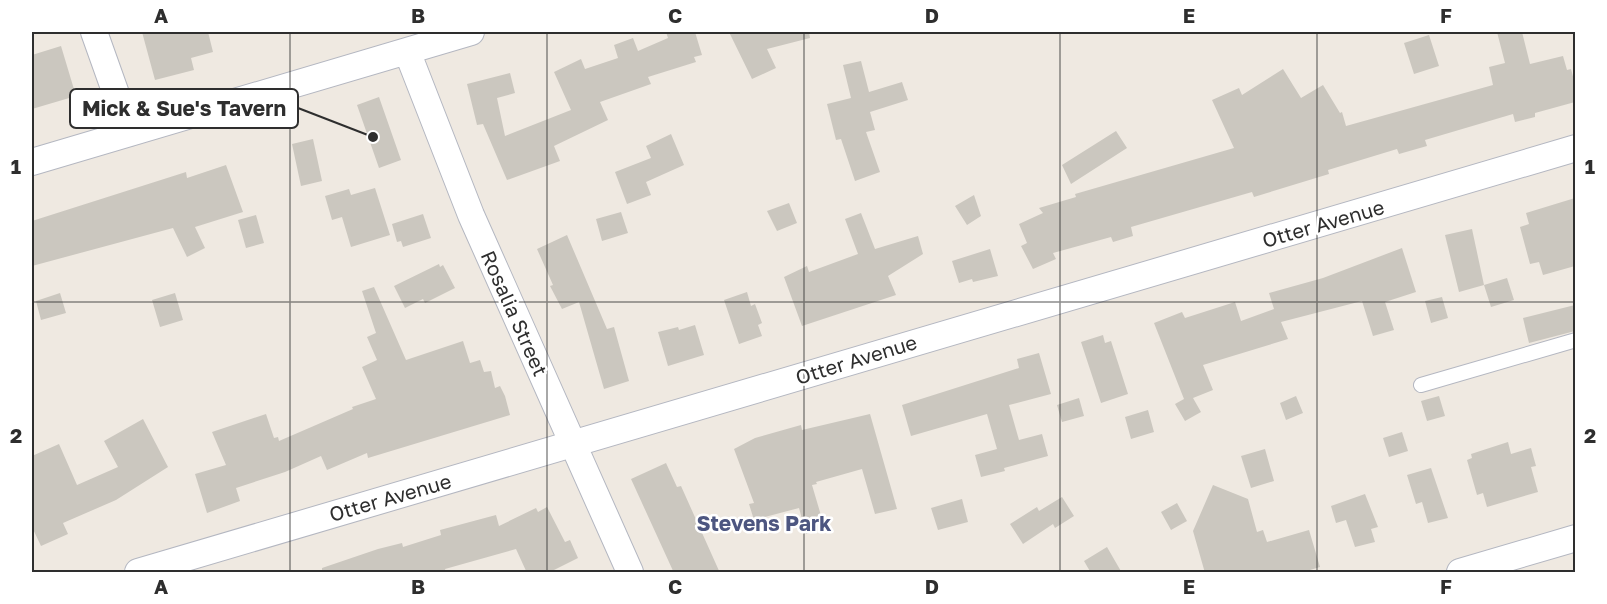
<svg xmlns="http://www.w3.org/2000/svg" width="1607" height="604" font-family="'Golos Text',sans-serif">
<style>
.building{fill:#cbc7bf}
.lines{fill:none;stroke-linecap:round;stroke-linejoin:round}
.service-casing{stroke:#b4b7c1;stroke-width:16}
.minor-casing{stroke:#b4b7c1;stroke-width:28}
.service{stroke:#fff;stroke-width:14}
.minor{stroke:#fff;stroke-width:26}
.grid{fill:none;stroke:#2e2e2e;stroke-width:1.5;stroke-opacity:0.55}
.labels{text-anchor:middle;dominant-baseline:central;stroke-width:5;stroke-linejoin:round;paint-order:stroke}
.street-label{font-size:20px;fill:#2e2e2e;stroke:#fff}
.neighbourhood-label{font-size:21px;font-weight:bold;fill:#4d5680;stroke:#fff}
.leader{fill:none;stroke:#2e2e2e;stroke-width:2}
.callout-dot{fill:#2e2e2e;stroke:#fff;stroke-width:2}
.callout{fill:#fff;stroke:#2e2e2e;stroke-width:2}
.callout-label{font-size:21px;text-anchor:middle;font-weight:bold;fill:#2e2e2e}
.neatline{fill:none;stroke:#2e2e2e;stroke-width:2}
.grid-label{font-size:20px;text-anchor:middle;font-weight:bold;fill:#2e2e2e}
</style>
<rect width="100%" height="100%" fill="#efe9e1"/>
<path class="building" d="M 142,32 L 208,32 L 213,52 L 191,58 L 194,70 L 155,80 Z
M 666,32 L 695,32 L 702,55 L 694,57 L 696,62 L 648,77 L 651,84 L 600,102 L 608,120 L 554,146 L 560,161 L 507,180 L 483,124 L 477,125 L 467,84 L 510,73 L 515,93 L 497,98 L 505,136 L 571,110 L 554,72 L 581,59 L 585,69 L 618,58 L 614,45 L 633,38 L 638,51 L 668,38 Z
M 729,32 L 809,32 L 810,38 L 767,49 L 776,68 L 752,79 Z
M 1497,32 L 1522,32 L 1530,64 L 1563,56 L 1567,70 L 1571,69 L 1575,84 L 1575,102 L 1535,113 L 1535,117 L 1515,122 L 1513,114 L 1425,140 L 1427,146 L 1399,154 L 1397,149 L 1328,170 L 1329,174 L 1254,197 L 1252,192 L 1131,227 L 1133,236 L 1113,242 L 1111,237 L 1053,253 L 1056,259 L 1033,269 L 1021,246 L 1027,243 L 1019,224 L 1043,213 L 1039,208 L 1076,197 L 1075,194 L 1234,148 L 1212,100 L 1239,88 L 1242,95 L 1283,69 L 1301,98 L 1323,85 L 1340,113 L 1342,112 L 1346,126 L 1493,85 L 1489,67 L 1505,63 Z
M 1429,35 L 1439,66 L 1414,74 L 1404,43 Z
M 61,46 L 76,96 L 32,109 L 32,55 Z
M 861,61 L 869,92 L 902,82 L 908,100 L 870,112 L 875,130 L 866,132 L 880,172 L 855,181 L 841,139 L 836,140 L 827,104 L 851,98 L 843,65 Z
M 379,97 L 401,160 L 379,168 L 357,105 Z
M 1116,131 L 1127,148 L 1071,184 L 1062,165 Z
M 671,134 L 684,165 L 646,182 L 651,195 L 627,204 L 615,172 L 651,158 L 646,146 Z
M 313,139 L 322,181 L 301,186 L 292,144 Z
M 226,165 L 243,212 L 195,227 L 205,248 L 187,257 L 173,228 L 32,266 L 32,221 L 186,172 L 187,178 Z
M 375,188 L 390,235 L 351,247 L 342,217 L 332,220 L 325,196 L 349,189 L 351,195 Z
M 974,195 L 981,216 L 967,225 L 955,206 Z
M 1575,198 L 1575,266 L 1543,275 L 1539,262 L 1530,264 L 1520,227 L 1529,224 L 1526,213 Z
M 789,203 L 797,223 L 777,231 L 767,211 Z
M 621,212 L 628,233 L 602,241 L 596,219 Z
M 861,213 L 875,249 L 918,236 L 923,254 L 888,276 L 896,295 L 802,326 L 784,277 L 807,266 L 809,272 L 858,254 L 845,219 Z
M 423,214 L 431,238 L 403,247 L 401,241 L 397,242 L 392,224 Z
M 256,215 L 264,243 L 246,248 L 238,220 Z
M 1472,229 L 1484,285 L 1459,292 L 1445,235 Z
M 567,235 L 607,329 L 614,327 L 629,381 L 604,389 L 579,302 L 562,309 L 550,286 L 553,285 L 537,249 Z
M 1402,248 L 1416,292 L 1385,302 L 1394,330 L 1373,336 L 1362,301 L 1281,322 L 1288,339 L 1203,365 L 1213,390 L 1193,398 L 1201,412 L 1185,421 L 1175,404 L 1184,399 L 1154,323 L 1182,312 L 1185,318 L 1235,302 L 1241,321 L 1274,309 L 1269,293 L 1323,278 Z
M 990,249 L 998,276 L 973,282 L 972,279 L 959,283 L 952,261 Z
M 439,264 L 440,267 L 443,265 L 455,288 L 425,303 L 423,299 L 405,308 L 394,286 Z
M 1507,278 L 1514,300 L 1491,307 L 1484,285 Z
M 374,287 L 406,360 L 463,341 L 470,363 L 480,360 L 484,372 L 491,371 L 495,388 L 500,386 L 505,396 L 510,415 L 368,458 L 367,453 L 327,470 L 321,456 L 285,472 L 236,488 L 240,501 L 207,513 L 195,474 L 226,465 L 212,432 L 266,414 L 274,438 L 278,437 L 279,441 L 353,409 L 352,407 L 376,399 L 362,367 L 377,360 L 367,337 L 376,333 L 362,291 Z
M 747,292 L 751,306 L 755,304 L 762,323 L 758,325 L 762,336 L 739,344 L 724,300 Z
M 60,293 L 66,313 L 41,320 L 36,301 Z
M 175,293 L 183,320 L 160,327 L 152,300 Z
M 1442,297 L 1448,318 L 1431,323 L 1425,301 Z
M 1575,305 L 1575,331 L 1529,343 L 1523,318 Z
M 695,325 L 704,355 L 668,366 L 658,332 L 678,327 L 679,330 Z
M 1103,335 L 1105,343 L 1111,341 L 1128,394 L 1101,403 L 1081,342 Z
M 1039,353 L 1051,394 L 1009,405 L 1019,440 L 1042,434 L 1048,456 L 1004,468 L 1005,471 L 981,477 L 975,455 L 997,449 L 987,414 L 911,436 L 902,405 L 1019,368 L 1017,359 Z
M 1296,396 L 1303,413 L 1286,420 L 1280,403 Z
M 1439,396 L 1445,416 L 1427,421 L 1421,401 Z
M 1079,398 L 1084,416 L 1062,422 L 1057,405 Z
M 1148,410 L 1154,432 L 1131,439 L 1125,417 Z
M 870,414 L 897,509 L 875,514 L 862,469 L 816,482 L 817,484 L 812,485 L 825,529 L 806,534 L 799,508 L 754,520 L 749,504 L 754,503 L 734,449 L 755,438 L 801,425 L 802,430 Z
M 143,419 L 168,467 L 116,500 L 63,523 L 68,534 L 41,546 L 32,527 L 32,456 L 59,444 L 77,485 L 118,467 L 104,441 Z
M 1402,432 L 1408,451 L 1389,457 L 1383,438 Z
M 1508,442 L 1511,454 L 1531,448 L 1536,466 L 1531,467 L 1538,492 L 1487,507 L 1483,493 L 1477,495 L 1467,460 L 1472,458 L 1471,454 Z
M 1265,449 L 1274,481 L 1251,488 L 1241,456 Z
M 666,463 L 677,487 L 681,486 L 720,573 L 674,573 L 631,479 Z
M 1431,468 L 1448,518 L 1428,523 L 1422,502 L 1416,504 L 1407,475 Z
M 1213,485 L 1248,499 L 1257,532 L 1263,530 L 1267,542 L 1309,530 L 1320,567 L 1300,573 L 1205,573 L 1193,531 Z
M 1365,494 L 1378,527 L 1371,529 L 1375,542 L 1355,547 L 1346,520 L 1336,523 L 1331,506 Z
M 1062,497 L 1074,516 L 1055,528 L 1053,524 L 1023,544 L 1010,524 L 1037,507 L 1039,511 Z
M 962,499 L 968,522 L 938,530 L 931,508 Z
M 1177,503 L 1187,521 L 1171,530 L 1161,512 Z
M 547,507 L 565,542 L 570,540 L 578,558 L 548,573 L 527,573 L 516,549 L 445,569 L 446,573 L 322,573 L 322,568 L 378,549 L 402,543 L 403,547 L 441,535 L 440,530 L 496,515 L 499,526 L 536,508 L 538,512 Z
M 1107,547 L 1122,573 L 1091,573 L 1084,561 Z"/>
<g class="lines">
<g class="service-casing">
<path id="service" d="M 1421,385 L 1576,340"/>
</g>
<g class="minor-casing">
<path id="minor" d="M 94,32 L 130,133
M 407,51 L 471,215 L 630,572
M 32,162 L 471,32
M 138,572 L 1576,148
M 1460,572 L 1576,538"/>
</g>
<use href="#service" class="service"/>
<use href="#minor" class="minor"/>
</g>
<path class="grid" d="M 290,32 L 290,572M 547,32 L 547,572M 804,32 L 804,572M 1060,32 L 1060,572M 1317,32 L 1317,572M 32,302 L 1576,302"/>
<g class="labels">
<g class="street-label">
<text transform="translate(1323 223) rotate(-16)">Otter Avenue</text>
<text transform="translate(515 313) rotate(66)">Rosalia Street</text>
<text transform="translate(856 359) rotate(-17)">Otter Avenue</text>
<text transform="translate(390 497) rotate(-16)">Otter Avenue</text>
</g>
<g class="neighbourhood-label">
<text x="764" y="523">Stevens Park</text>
</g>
</g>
<path class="leader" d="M373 137L298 108"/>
<circle class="callout-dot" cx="373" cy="137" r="6"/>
<rect class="callout" x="70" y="89" width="228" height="39" rx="6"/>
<g class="callout-label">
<text x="184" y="116">Mick &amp; Sue's Tavern</text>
</g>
<rect width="1607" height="604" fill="none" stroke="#ffffff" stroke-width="66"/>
<rect x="33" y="33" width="1541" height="538" class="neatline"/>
<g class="grid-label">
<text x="161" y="23">A</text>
<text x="418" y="23">B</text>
<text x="675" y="23">C</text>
<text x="932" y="23">D</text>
<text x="1189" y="23">E</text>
<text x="1446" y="23">F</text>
<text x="16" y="174">1</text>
<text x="1590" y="174">1</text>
<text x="16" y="443">2</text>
<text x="1590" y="443">2</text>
<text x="161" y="594">A</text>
<text x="418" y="594">B</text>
<text x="675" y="594">C</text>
<text x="932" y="594">D</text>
<text x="1189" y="594">E</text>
<text x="1446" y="594">F</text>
</g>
</svg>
